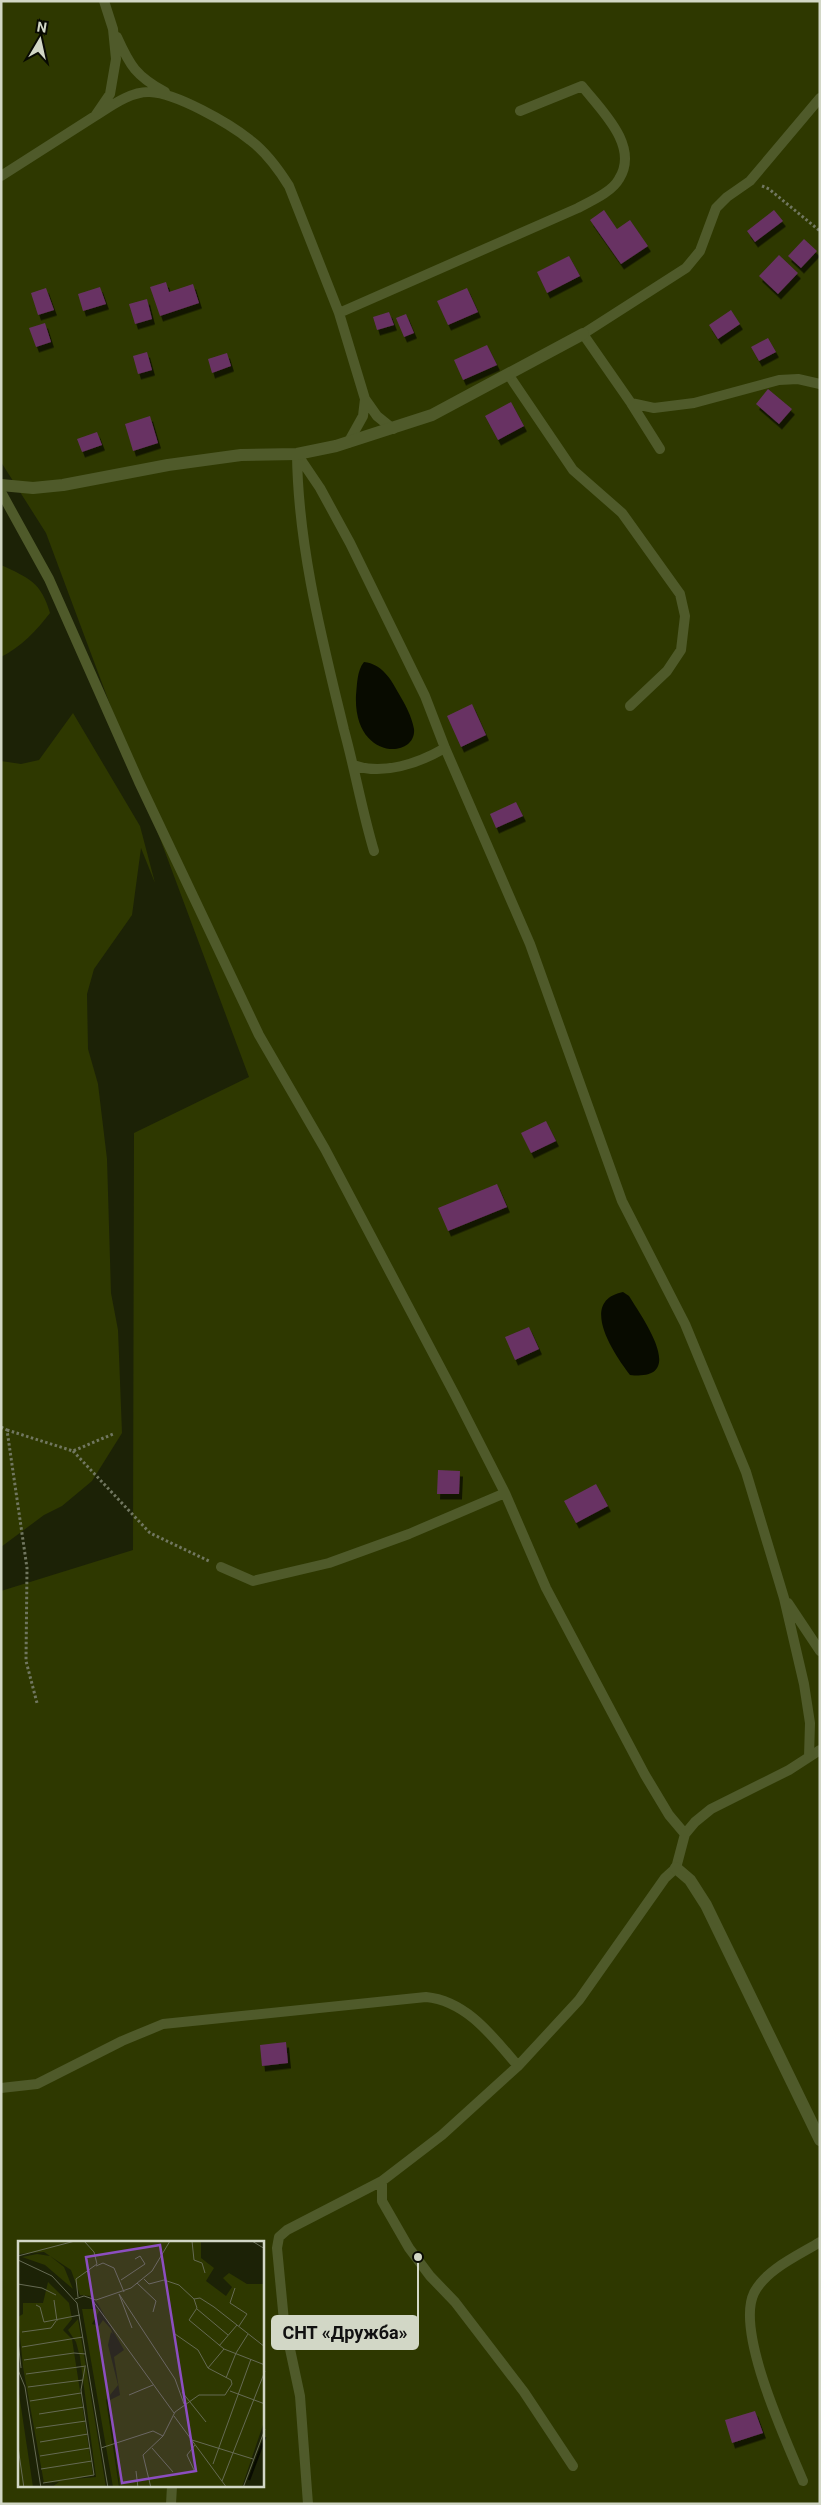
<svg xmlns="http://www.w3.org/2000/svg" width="821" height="2505" font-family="Roboto,sans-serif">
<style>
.green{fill:#2e3800;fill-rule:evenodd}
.water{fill:#080b00}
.building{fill:#673363;filter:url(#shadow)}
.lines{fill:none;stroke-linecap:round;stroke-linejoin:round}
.path{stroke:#717760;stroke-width:3;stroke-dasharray:2.5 2.5;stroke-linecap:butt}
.service{stroke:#4f5a2a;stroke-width:10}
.minor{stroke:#4f5a2a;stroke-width:12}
.inset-river{fill:none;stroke:#080b00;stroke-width:2.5}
.inset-road{fill:none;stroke:#656a53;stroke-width:1}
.view{fill:#8c4ec0;fill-opacity:0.15;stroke:#8c4ec0;stroke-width:2.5}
.inset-edge{fill:none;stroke:#d2d7c6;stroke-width:2.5}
.leader{fill:none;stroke:#d2d7c6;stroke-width:2}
.callout-dot{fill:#d2d7c6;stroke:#080a02;stroke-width:2}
.callout{fill:#d2d7c6;stroke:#d2d7c6;stroke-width:2}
.callout-label{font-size:18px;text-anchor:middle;font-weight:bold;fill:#111}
</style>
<defs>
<filter id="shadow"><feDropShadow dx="3" dy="5.5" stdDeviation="0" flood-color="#0009"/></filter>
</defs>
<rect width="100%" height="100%" fill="#1c2206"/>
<path class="green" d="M 1,1 L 820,1 L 820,2504 L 1,2504 L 1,1591 L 133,1550 L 134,1133 L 249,1077 L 46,533 L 1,462 ZM 19,2242 L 262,2242 L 262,2486 L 19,2486 Z
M 1,565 C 29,578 41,582 50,613 C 37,630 21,647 1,657 Z
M 73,713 L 140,826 L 155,883 L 141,848 L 132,915 L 94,969 L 87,994 L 88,1049 L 98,1084 L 107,1159 L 111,1293 L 118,1330 L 122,1433 L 92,1481 L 62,1506 L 44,1515 L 1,1547 L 1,761 L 21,764 L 39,760 Z"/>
<path class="water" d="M 364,662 C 382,664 391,679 399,694 C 405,704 412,717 414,729 C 417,759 353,761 356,695 C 357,685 357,670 364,662 Z
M 623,1292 L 629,1296 C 641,1316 690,1382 630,1375 C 614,1354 578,1301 623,1292 Z"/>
<path class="building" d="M 604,210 L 617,229 L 630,220 L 648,246 L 621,264 L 590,220 Z
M 774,210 L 783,221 L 755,242 L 747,231 Z
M 804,239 L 817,251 L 801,268 L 788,256 Z
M 779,255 L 798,273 L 778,294 L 759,276 Z
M 569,256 L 580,276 L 547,293 L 537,272 Z
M 166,282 L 169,292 L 193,284 L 199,303 L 160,316 L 150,287 Z
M 100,287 L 106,304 L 83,311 L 78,294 Z
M 46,288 L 54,310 L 38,315 L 31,293 Z
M 467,288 L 478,312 L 448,325 L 437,301 Z
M 147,299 L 152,319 L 135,324 L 129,304 Z
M 731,310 L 740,324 L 718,339 L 709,325 Z
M 389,312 L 394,325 L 377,330 L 373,317 Z
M 406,314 L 414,333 L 404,337 L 396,318 Z
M 45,323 L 51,342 L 36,347 L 29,328 Z
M 768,338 L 776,352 L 759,361 L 751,347 Z
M 487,345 L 497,365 L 463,380 L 454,360 Z
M 147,352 L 152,370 L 138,374 L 133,356 Z
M 227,353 L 231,366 L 212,373 L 208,359 Z
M 768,389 L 792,409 L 779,424 L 756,404 Z
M 511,402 L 524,426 L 498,440 L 485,416 Z
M 150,416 L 158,443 L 133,451 L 125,424 Z
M 97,432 L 102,445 L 82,452 L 77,439 Z
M 472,704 L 486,735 L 461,747 L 447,716 Z
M 516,802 L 523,816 L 496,828 L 490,814 Z
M 546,1121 L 556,1141 L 531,1153 L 521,1133 Z
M 497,1184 L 507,1207 L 448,1231 L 438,1208 Z
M 529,1327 L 539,1349 L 515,1360 L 505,1337 Z
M 438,1470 L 460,1471 L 459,1494 L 437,1494 Z
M 596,1484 L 608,1506 L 576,1523 L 564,1501 Z
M 286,2042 L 288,2063 L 262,2066 L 260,2045 Z
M 755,2411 L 763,2433 L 732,2443 L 725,2420 Z"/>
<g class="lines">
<path class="path" d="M 762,186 L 769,189 L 820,231
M 1,1427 L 7,1430 L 27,1568 L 26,1661 L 37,1703
M 7,1430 L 73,1451 L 113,1434
M 73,1451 L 150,1533 L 211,1562"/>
<path class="service" d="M 117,37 C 130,66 136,76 165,92
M 820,98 L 750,181 L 727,197 L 716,208 L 700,251 L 686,268 L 583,334 L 631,403 L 654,408 L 694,403 L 779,380 L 798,379 L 820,384
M 95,116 C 111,106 131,91 150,92 C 176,93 229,123 250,140 C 266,152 279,170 289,186 L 339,313 L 365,399 L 363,416 L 348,443
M 1,176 L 95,116 L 110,94 L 116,59 L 113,29 L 104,1
M 339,313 L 578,208 C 591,201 612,192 619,179 C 640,146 601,110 582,86 L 520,111
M 508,374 L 573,470 L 622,513 L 680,594 L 685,616 L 681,650 L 667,671 L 630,706
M 365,399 L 377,416 L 393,429
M 631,403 L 660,449
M 1,492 L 49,579 L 139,782 L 259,1035 L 325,1149 L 455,1395 L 505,1493 L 546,1588 L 645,1775 L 669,1815 L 685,1834
M 353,765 C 383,776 419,763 445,748
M 374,851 C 362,811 355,770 344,730 C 322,639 298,547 297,454 L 320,488 L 350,543 L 425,696 L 445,748 L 530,944 L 622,1201 L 685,1324 L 746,1472 L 784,1598 L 804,1684 L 810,1723 L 809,1757
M 221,1567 L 253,1581 L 329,1563 L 409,1534 L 505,1493
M 788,1603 L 820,1651
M 1,2088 L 37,2084 L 122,2041 L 163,2024 L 426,1997 C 467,2001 493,2037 518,2066
M 382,2181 L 382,2201 L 409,2248 L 430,2276 L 455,2302 L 524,2392 L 573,2466
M 803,2481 C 787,2442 735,2332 754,2293 C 766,2269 799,2255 820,2242
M 171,2504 L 172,2486
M 308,2504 L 300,2396 L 284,2321 L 277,2248 L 279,2237 L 287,2230 L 382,2181 L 442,2135 L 518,2066 L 579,2000 L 665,1878 L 676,1868 L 685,1834 L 695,1822 L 711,1809 L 789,1770 L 820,1750"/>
<path class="minor" d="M 1,485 L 33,488 L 63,485 L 168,465 L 241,455 L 297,454 L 336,446 L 432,415 L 583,334
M 676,1868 L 690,1880 L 706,1905 L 820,2140"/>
</g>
<g transform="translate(18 2241)">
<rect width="246" height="246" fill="#1c2206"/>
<path d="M 0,0 L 183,0 L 183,17 L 196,27 L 188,40 L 208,55 L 214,46 L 205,37 L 211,32 L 229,43 L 246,43 L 246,181 L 224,246 L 102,246 L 90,160 L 102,154 L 96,116 L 106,109 L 80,63 L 72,55 L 62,54 L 53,29 L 26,11 L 0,13 ZM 19,13 L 32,15 L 46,26 L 55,48 L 27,24 L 4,16 ZM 30,41 L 51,62 L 54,78 L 45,89 L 54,98 L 75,234 L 57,238 L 78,236 L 62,116 L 58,101 L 50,89 L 60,78 L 88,246 L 34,246 L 41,241 L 26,242 L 5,126 L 0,76 L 5,73 L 5,62 L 25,62 ZM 64,68 L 79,68 L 81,70 L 74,83 L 81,85 L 85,79 L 93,88 L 95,93 L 93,91 L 90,104 L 100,144 L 88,159 L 101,246 L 95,246 ZM 0,146 L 15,246 L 0,246 Z" fill="#2e3800"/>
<path class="inset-river" d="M 231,239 L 247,196"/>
<path class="inset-road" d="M 174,0 L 176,19 L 184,22 L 187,32M 234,0 L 247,8M 0,15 L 57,0M 0,19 L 34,35 L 59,62 L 90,247M 78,25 L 85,22 L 96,27 L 106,51M 126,38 L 131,43 L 146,39 L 161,44 L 176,58 L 182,57 L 196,66 L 247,106M 103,39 L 127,23 L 122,15 L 117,18M 119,42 L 138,60 L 135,71M 0,43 L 24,47 L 38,54M 217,47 L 212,62 L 229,73 L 221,85M 60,56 L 58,38 L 79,23 L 76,11 L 66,0M 57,58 L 66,55 L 78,59 L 113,47 L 134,30 L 152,0M 176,58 L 179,67 L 171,79 L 206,108 L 247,124M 36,59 L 39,80M 75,60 L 156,172M 18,64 L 22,66 L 26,81 L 62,74M 179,68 L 210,94M 114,87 L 101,53 L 157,138 L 166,163M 4,91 L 33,87 L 38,80M 0,100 L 3,127M 201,105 L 219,84M 4,106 L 65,96M 218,112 L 230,93M 6,119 L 56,112 L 68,113M 190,127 L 206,108M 0,129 L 7,146 L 23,247M 8,133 L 68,125M 208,137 L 218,112M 10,146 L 65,139M 212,150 L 247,163M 164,151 L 188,181M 111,154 L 135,144M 12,160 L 63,152M 21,173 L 66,166M 156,175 L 209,247M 18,187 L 68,180M 174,199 L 235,218M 22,201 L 70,193M 0,206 L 6,247M 83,207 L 135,190 L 145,195M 134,207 L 155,231M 22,215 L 72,207M 195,223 L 233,118M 23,228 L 74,220M 176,229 L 169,214 L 177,204M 118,230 L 120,247M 204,240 L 247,130M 25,242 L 76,234 L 63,149 L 67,126M 133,247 L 125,214 L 145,195 L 157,171 L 181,154 L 207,154 L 214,143 L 213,139 L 190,127 L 180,109 L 157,93M 225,247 L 247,188"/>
<path class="view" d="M 142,4 L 178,230 L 104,242 L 68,16 Z"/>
<rect width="246" height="246" class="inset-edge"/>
</g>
<path class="leader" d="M418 2257L418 2332"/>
<circle class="callout-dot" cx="418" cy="2257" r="5"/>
<rect class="callout" x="272" y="2316" width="146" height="33" rx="5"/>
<g class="callout-label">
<text x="345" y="2339">СНТ «Дружба»</text>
</g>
<rect width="821" height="2505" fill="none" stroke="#d2d7c6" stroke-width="5"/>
<g transform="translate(40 40) rotate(9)" stroke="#080a02" stroke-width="4" paint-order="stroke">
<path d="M0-4L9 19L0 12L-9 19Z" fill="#d2d7c6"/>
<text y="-8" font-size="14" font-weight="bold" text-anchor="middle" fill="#d2d7c6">N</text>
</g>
</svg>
